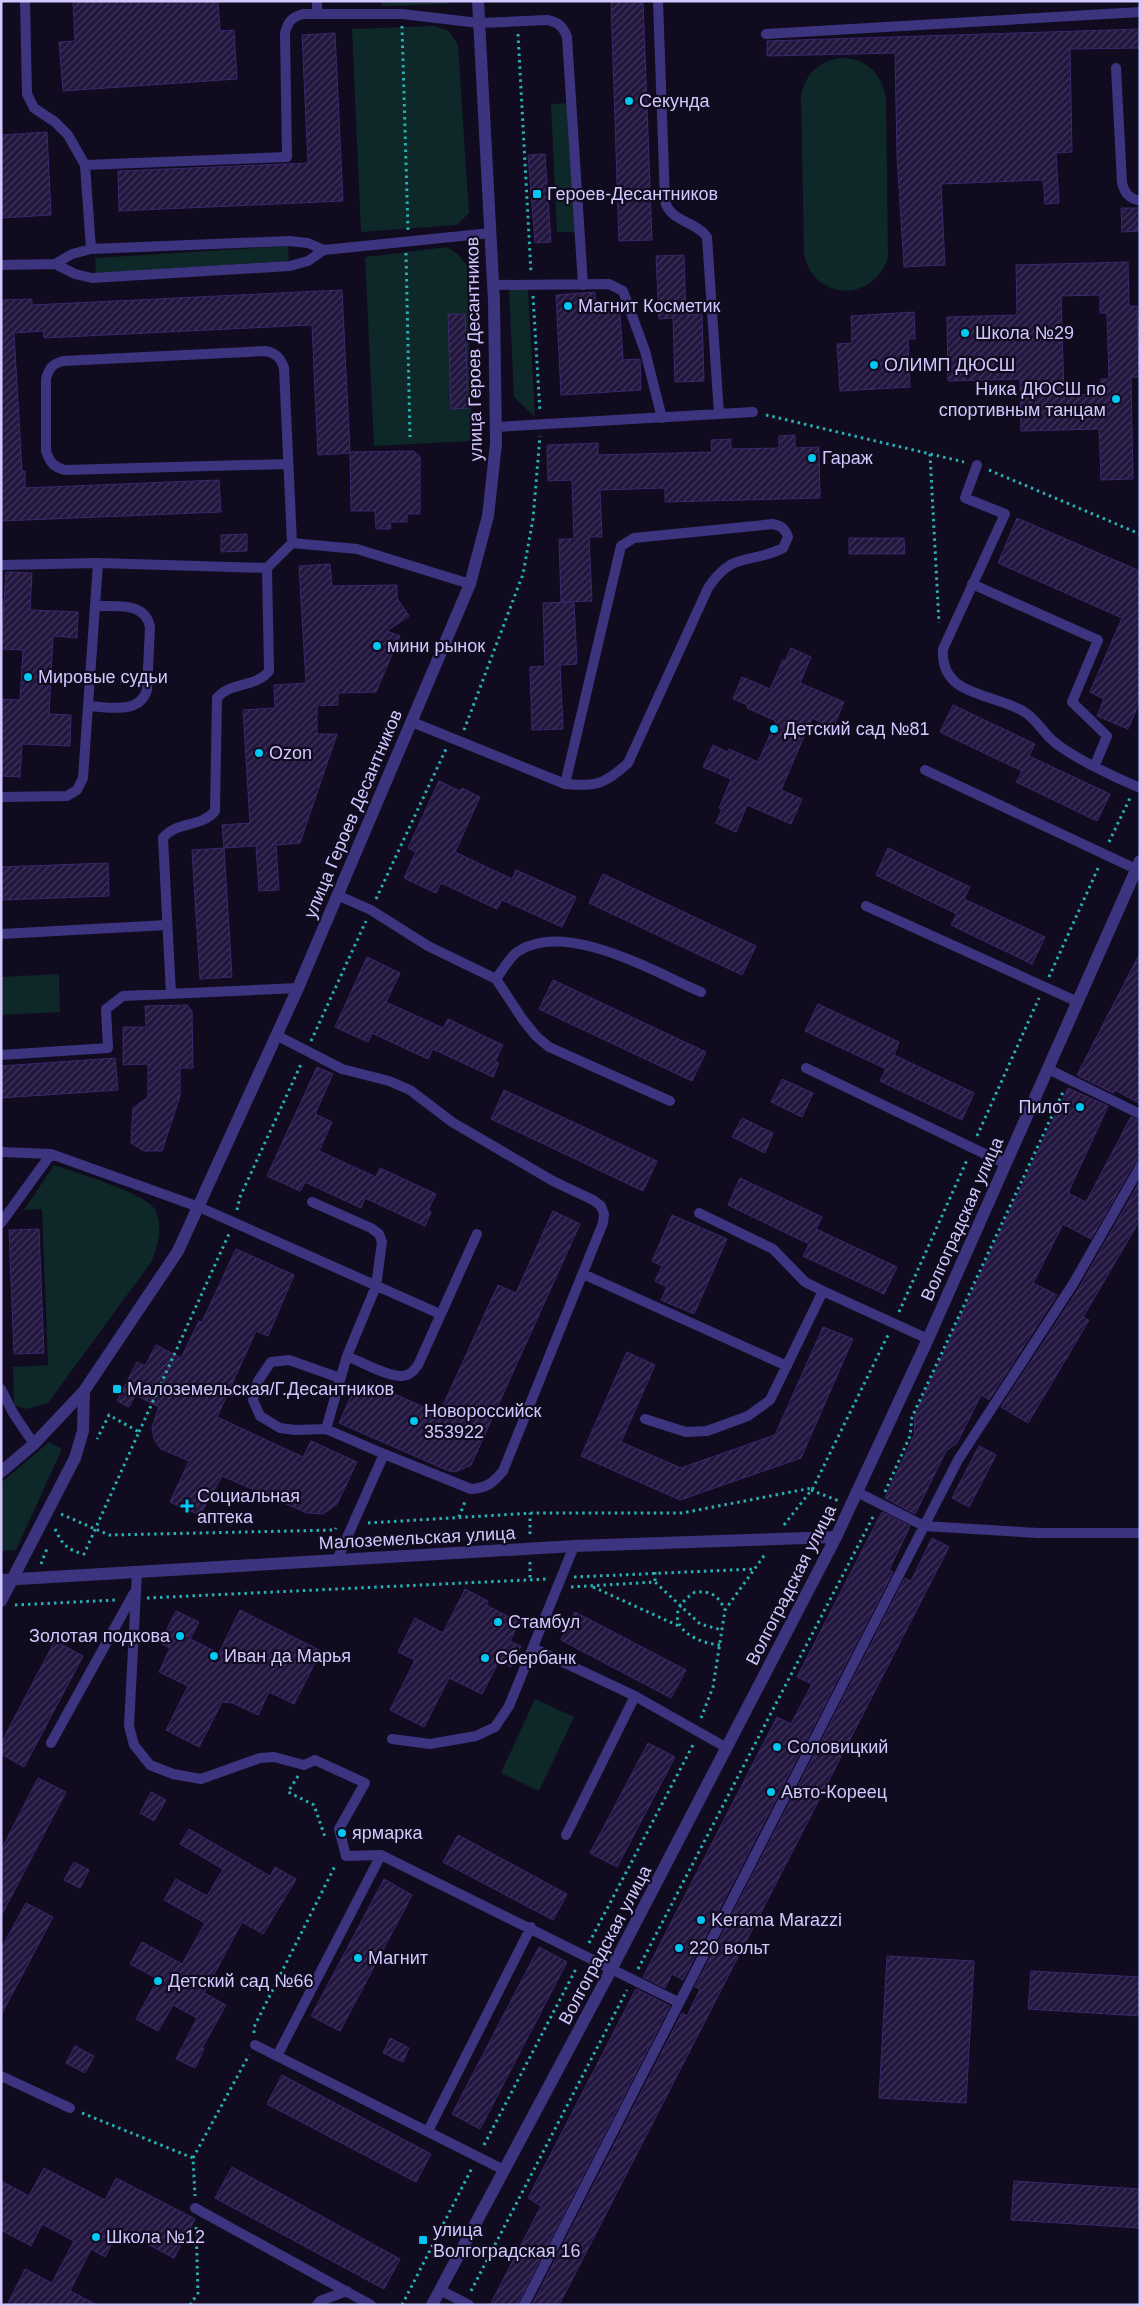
<svg xmlns="http://www.w3.org/2000/svg" width="1141" height="2306" font-family="Helvetica,sans-serif">
<style>
.grass{fill:#0e2728}
.building{fill:url(#building-hatch);stroke:#3a276c;fill-rule:evenodd}
.lines{fill:none;stroke-linecap:round;stroke-linejoin:round}
.path{stroke:#28b0b3;stroke-width:3;stroke-dasharray:2.5 4;stroke-linecap:butt}
.lane{stroke:#3c347f;stroke-width:10}
.street{stroke:#3c347f;stroke-width:12}
.poi-dot{fill:#00c7f3;stroke:#100b1e;stroke-width:2}
.labels{text-anchor:middle;dominant-baseline:central;stroke-width:4.5;stroke-linejoin:round;paint-order:stroke}
.poi-label{font-size:18px;fill:#d2c8ff;stroke:#100b1e;text-anchor:start}
.street-label{font-size:18px;fill:#d2c8ff;stroke:#100b1e}
</style>
<defs>
<pattern id="building-hatch" width="6" height="6" patternUnits="userSpaceOnUse" patternTransform="scale(1.25)"><rect width="6" height="6" fill="#22163f"/><path d="M-1 1l2-2M0 6l6-6M5 7l2-2" fill="none" stroke="#41365c"/></pattern>
</defs>
<rect width="100%" height="100%" fill="#100b1e"/>
<path class="grass" d="M 382,1 L 451,1 L 448,4 L 382,6 Z
M 434,26 L 449,31 L 458,45 L 469,213 L 457,225 L 361,232 L 352,29 Z
M 840,58 C 864,57 882,73 886,97 L 888,257 C 874,304 811,301 804,252 L 801,96 C 805,75 818,61 840,58 Z
M 571,103 L 577,232 L 557,232 L 551,104 Z
M 288,246 L 289,261 L 96,273 L 95,258 Z
M 447,247 L 459,255 L 467,266 L 472,441 L 374,446 L 365,257 Z
M 528,288 L 535,417 L 514,397 L 509,290 Z
M 59,974 L 60,1012 L 1,1015 L 1,977 Z
M 54,1165 C 74,1172 144,1193 154,1208 C 164,1225 158,1244 152,1261 L 48,1403 L 26,1409 L 14,1405 L 13,1367 L 48,1365 L 42,1209 L 24,1210 Z
M 49,1442 L 62,1449 L 16,1550 L 1,1551 L 1,1483 Z
M 535,1699 L 574,1717 L 539,1791 L 501,1773 Z"/>
<path class="building" d="M 73,1 L 218,1 L 220,31 L 234,30 L 237,79 L 63,91 L 59,42 L 75,41 Z
M 611,1 L 643,1 L 652,240 L 619,241 Z
M 1140,29 L 1140,48 L 1070,49 L 1072,152 L 1056,153 L 1059,203 L 1045,204 L 1043,180 L 941,184 L 945,265 L 904,267 L 897,156 L 895,53 L 767,56 L 767,41 Z
M 335,33 L 343,201 L 119,211 L 118,171 L 308,163 L 302,35 Z
M 47,132 L 51,215 L 1,218 L 1,135 Z
M 545,154 L 551,242 L 535,243 L 528,155 Z
M 1121,208 L 1140,208 L 1140,231 L 1122,232 Z
M 684,255 L 686,315 L 702,314 L 704,381 L 675,382 L 673,318 L 659,319 L 656,256 Z
M 1128,262 L 1129,306 L 1137,306 L 1139,377 L 1131,377 L 1133,479 L 1101,480 L 1099,429 L 1021,431 L 1020,379 L 948,381 L 947,317 L 1017,315 L 1016,265 ZM 1100,295 L 1100,313 L 1107,313 L 1109,379 L 1101,379 L 1101,394 L 1064,395 L 1061,296 Z
M 342,290 L 350,453 L 318,455 L 312,325 L 44,338 L 43,331 L 14,333 L 22,471 L 25,471 L 25,488 L 219,480 L 221,512 L 1,521 L 1,300 L 32,299 L 32,305 Z
M 595,292 L 595,302 L 619,301 L 623,360 L 640,359 L 641,390 L 561,395 L 556,295 Z
M 914,312 L 915,339 L 908,339 L 910,387 L 840,391 L 837,344 L 852,343 L 851,316 Z
M 448,314 L 465,314 L 468,408 L 451,409 Z
M 795,435 L 795,448 L 819,447 L 820,498 L 665,502 L 665,488 L 600,490 L 602,537 L 589,537 L 592,601 L 561,602 L 559,539 L 574,539 L 572,480 L 548,481 L 547,445 L 598,443 L 598,455 L 712,452 L 711,440 L 731,439 L 731,449 L 779,448 L 779,436 Z
M 414,451 L 420,457 L 420,514 L 407,514 L 407,522 L 390,522 L 391,529 L 376,529 L 375,511 L 351,511 L 350,452 Z
M 1017,518 L 1140,571 L 1140,701 L 1128,729 L 1097,716 L 1104,699 L 1090,692 L 1122,618 L 998,563 Z
M 247,534 L 247,551 L 221,552 L 221,535 Z
M 849,538 L 904,538 L 905,554 L 849,554 Z
M 330,564 L 332,586 L 397,585 L 397,598 L 409,616 L 387,631 L 400,636 L 376,692 L 338,693 L 338,705 L 317,706 L 317,734 L 337,734 L 300,843 L 276,845 L 279,890 L 259,891 L 256,846 L 224,848 L 222,825 L 250,823 L 243,710 L 275,708 L 274,685 L 306,683 L 299,566 Z
M 6,572 L 32,573 L 30,610 L 78,612 L 77,638 L 53,636 L 49,714 L 71,715 L 70,746 L 22,744 L 20,777 L 1,776 L 1,699 L 20,700 L 23,650 L 1,649 Z
M 574,602 L 577,664 L 560,665 L 563,729 L 532,730 L 530,667 L 545,666 L 543,603 Z
M 791,648 L 811,657 L 800,683 L 844,702 L 833,728 L 812,718 L 781,790 L 802,799 L 791,824 L 747,805 L 736,832 L 716,823 L 722,809 L 719,808 L 731,779 L 703,767 L 713,745 L 727,752 L 729,749 L 758,762 L 776,721 L 747,708 L 748,705 L 733,699 L 742,677 L 770,689 L 783,660 L 785,661 Z
M 953,705 L 1035,744 L 1029,756 L 1110,794 L 1097,821 L 1016,782 L 1022,771 L 940,732 Z
M 439,781 L 460,791 L 462,788 L 480,797 L 455,852 L 512,879 L 516,870 L 576,897 L 562,927 L 502,900 L 497,909 L 441,883 L 436,893 L 404,878 L 416,852 L 408,848 Z
M 224,848 L 232,977 L 200,979 L 192,850 Z
M 888,848 L 970,887 L 964,899 L 1045,937 L 1032,964 L 951,925 L 957,914 L 876,875 Z
M 108,863 L 109,896 L 1,900 L 1,867 Z
M 603,874 L 756,946 L 742,975 L 589,903 Z
M 1140,953 L 1140,1106 L 1139,1103 L 1115,1090 L 1113,1093 L 1077,1075 Z
M 367,957 L 400,973 L 386,1002 L 443,1028 L 448,1019 L 503,1045 L 495,1061 L 499,1063 L 493,1077 L 433,1049 L 428,1059 L 372,1033 L 368,1042 L 335,1027 Z
M 553,980 L 706,1052 L 692,1081 L 539,1009 Z
M 818,1004 L 899,1042 L 894,1055 L 974,1093 L 962,1120 L 880,1081 L 886,1069 L 805,1031 Z
M 187,1005 L 192,1011 L 193,1068 L 180,1068 L 180,1096 L 162,1151 L 144,1151 L 131,1143 L 133,1108 L 148,1097 L 148,1064 L 123,1065 L 123,1027 L 146,1027 L 145,1006 Z
M 115,1058 L 118,1090 L 1,1098 L 1,1066 Z
M 317,1067 L 333,1074 L 315,1114 L 332,1122 L 319,1151 L 376,1177 L 380,1168 L 436,1194 L 428,1210 L 431,1212 L 425,1226 L 365,1198 L 361,1208 L 305,1182 L 300,1191 L 267,1176 Z
M 782,1079 L 813,1093 L 802,1117 L 771,1102 Z
M 1068,1088 L 1108,1106 L 1068,1193 L 1086,1202 L 1131,1117 L 1140,1121 L 1140,1160 L 1134,1164 L 1091,1239 L 1063,1224 L 1033,1283 L 1057,1295 L 989,1400 L 981,1395 L 957,1443 L 946,1451 L 915,1514 L 885,1498 L 914,1436 L 915,1414 Z
M 504,1090 L 657,1161 L 643,1191 L 491,1119 Z
M 742,1118 L 773,1133 L 765,1153 L 732,1137 Z
M 740,1178 L 822,1217 L 816,1229 L 897,1267 L 884,1294 L 803,1256 L 809,1244 L 728,1205 Z
M 1140,1181 L 1140,1220 L 1083,1317 L 1089,1320 L 1028,1423 L 1001,1407 L 1079,1288 Z
M 553,1211 L 580,1224 L 471,1465 L 455,1472 L 449,1471 L 339,1423 L 353,1392 L 362,1396 L 368,1382 L 439,1414 L 498,1285 L 516,1293 Z
M 672,1215 L 727,1239 L 694,1314 L 661,1300 L 667,1287 L 655,1281 L 662,1266 L 652,1261 Z
M 39,1229 L 44,1353 L 14,1354 L 9,1230 Z
M 236,1249 L 294,1275 L 268,1336 L 256,1331 L 217,1417 L 303,1457 L 311,1441 L 357,1462 L 337,1504 L 323,1514 L 307,1513 L 222,1476 L 200,1515 L 170,1502 L 189,1461 L 161,1449 L 154,1439 L 152,1427 L 159,1407 L 135,1395 L 129,1407 L 117,1401 L 137,1362 L 145,1366 L 156,1345 L 181,1358 L 199,1321 L 202,1322 Z
M 823,1327 L 853,1339 L 801,1458 L 680,1500 L 581,1456 L 627,1352 L 655,1365 L 621,1442 L 681,1468 L 775,1435 Z
M 979,1446 L 996,1455 L 969,1507 L 952,1498 Z
M 882,1512 L 910,1526 L 889,1570 L 893,1572 L 683,1980 L 672,1974 L 665,1988 L 643,1977 L 777,1717 L 791,1724 L 812,1684 L 797,1677 Z
M 932,1538 L 949,1547 L 559,2305 L 532,2305 L 682,2013 L 687,2016 L 700,1989 L 695,1987 L 905,1578 L 911,1581 Z
M 465,1589 L 488,1601 L 486,1605 L 519,1622 L 510,1641 L 521,1646 L 511,1667 L 499,1661 L 482,1694 L 449,1678 L 424,1727 L 390,1710 L 415,1660 L 398,1652 L 415,1618 L 443,1633 Z
M 240,1610 L 321,1651 L 294,1704 L 269,1692 L 258,1715 L 233,1703 L 222,1702 L 199,1747 L 166,1730 L 188,1686 L 159,1672 L 170,1648 L 160,1643 L 176,1611 L 199,1622 L 190,1639 L 219,1653 Z
M 575,1612 L 686,1670 L 671,1698 L 561,1640 Z
M 55,1641 L 83,1656 L 24,1767 L 1,1754 L 1,1743 Z
M 648,1743 L 675,1757 L 617,1867 L 590,1853 Z
M 38,1778 L 66,1792 L 1,1916 L 1,1850 Z
M 151,1792 L 166,1800 L 154,1821 L 140,1813 Z
M 189,1829 L 270,1876 L 275,1867 L 296,1879 L 263,1934 L 242,1922 L 204,1993 L 226,2005 L 202,2048 L 204,2049 L 195,2068 L 176,2059 L 197,2018 L 173,2005 L 158,2031 L 136,2019 L 158,1979 L 130,1964 L 142,1942 L 182,1964 L 205,1923 L 164,1900 L 176,1879 L 207,1896 L 223,1869 L 180,1844 Z
M 458,1835 L 567,1894 L 553,1920 L 443,1862 Z
M 74,1862 L 89,1870 L 80,1888 L 64,1880 Z
M 384,1879 L 412,1895 L 340,2031 L 311,2016 Z
M 26,1903 L 53,1917 L 1,2015 L 1,1949 Z
M 539,1947 L 567,1962 L 480,2129 L 452,2114 Z
M 887,1956 L 974,1961 L 966,2103 L 879,2098 Z
M 1031,1971 L 1140,1977 L 1140,2016 L 1028,2009 Z
M 636,1989 L 670,2006 L 517,2305 L 490,2305 L 541,2206 L 528,2198 Z
M 390,2038 L 409,2048 L 403,2062 L 383,2053 Z
M 75,2046 L 94,2056 L 85,2073 L 66,2063 Z
M 282,2075 L 431,2154 L 416,2182 L 267,2104 Z
M 232,2167 L 400,2259 L 384,2289 L 215,2198 Z
M 44,2168 L 105,2200 L 116,2178 L 195,2219 L 174,2258 L 119,2229 L 105,2257 L 91,2249 L 70,2291 L 97,2305 L 7,2305 L 25,2269 L 52,2283 L 74,2241 L 42,2224 L 31,2246 L 1,2230 L 1,2181 L 29,2196 Z
M 1014,2181 L 1140,2189 L 1140,2228 L 1011,2220 Z"/>
<g class="lines">
<path class="path" d="M 402,26 L 408,230
M 518,34 L 531,273
M 406,253 L 410,437
M 533,296 L 540,412
M 766,415 L 964,462
M 930,454 L 939,623
M 989,470 L 1140,534
M 464,730 L 523,574 L 533,519 L 540,436
M 1109,842 L 1130,798
M 376,899 L 446,749
M 1049,977 L 1099,866
M 311,1041 L 366,921
M 977,1136 L 1039,998
M 237,1210 L 240,1197 L 302,1062
M 899,1312 L 967,1160
M 139,1432 L 229,1234
M 811,1490 L 839,1501
M 885,1492 L 910,1436 L 912,1417 L 1064,1090
M 61,1514 L 109,1535 L 335,1530 L 336,1528
M 459,1517 L 466,1499
M 368,1523 L 533,1513 L 682,1513 L 812,1488
M 784,1525 L 813,1488 L 889,1333
M 55,1529 C 62,1544 67,1550 84,1554 L 139,1432 L 109,1415 L 97,1439
M 530,1534 L 530,1513
M 530,1562 L 530,1579
M 41,1564 L 48,1546
M 655,1572 L 655,1582
M 574,1577 L 755,1569
M 571,1587 L 655,1582 L 700,1624 L 722,1630
M 593,1587 L 681,1627
M 147,1598 L 548,1579
M 15,1605 L 116,1600
M 720,1645 C 687,1642 657,1617 695,1592 C 711,1591 718,1595 725,1610
M 701,1718 L 713,1687 L 725,1610 L 766,1553
M 298,1776 L 288,1792 L 314,1805 L 325,1837
M 589,1943 L 694,1743
M 638,1969 L 874,1515
M 254,2033 L 254,2027 L 336,1864
M 82,2113 L 193,2158 L 195,2196
M 484,2145 L 577,1967
M 193,2158 L 249,2055
M 471,2291 L 627,1990
M 190,2305 L 198,2293 L 196,2223
M 402,2305 L 472,2168"/>
<path class="lane" d="M 25,1 L 27,94 L 34,108 L 55,122 L 68,135 L 85,165 L 91,249
M 317,1 L 317,14
M 658,1 L 665,201 C 670,222 696,221 707,237 L 719,414
M 766,34 L 1140,12
M 1116,68 L 1122,183 C 1125,194 1129,198 1140,201
M 85,165 L 287,157 L 285,33 C 288,21 292,17 303,14 L 402,14 L 479,23 L 547,20 C 558,22 563,26 567,37 L 583,285
M 55,264 L 75,274 L 92,278 L 290,266 L 308,261 L 324,250 L 491,233
M 1,265 L 55,264 L 72,254 L 91,249 L 289,241 L 308,243 L 324,250
M 494,285 L 609,284 L 623,291 L 645,351 L 662,418
M 496,427 L 753,412
M 287,464 L 65,470 C 54,467 50,463 46,451 L 46,379 C 49,368 52,364 63,361 L 265,351 C 276,353 280,357 284,368 L 292,543
M 977,465 L 965,498 L 1005,514 L 943,649 C 942,664 946,676 959,685 C 978,697 1003,700 1023,711 C 1035,718 1040,728 1050,738 C 1067,755 1116,778 1140,788
M 1,565 L 98,563 L 267,568 L 292,543 L 357,549 L 470,584
M 972,584 L 1098,640 L 1072,702 L 1107,736 L 1095,765
M 88,706 C 110,707 139,715 147,690 L 150,627 C 145,601 116,607 95,606
M 412,722 L 565,784 C 596,787 605,784 628,763 L 708,588 C 733,550 750,565 783,548 L 788,537 C 785,529 782,526 773,524 L 634,538 L 621,546 L 565,784
M 925,770 L 1136,869
M 1,797 L 67,796 L 77,790 L 83,778 L 98,563
M 337,895 L 371,910 L 428,946 L 496,979 L 523,1020 L 536,1036 L 549,1047 L 670,1101
M 866,906 L 1078,1002
M 1,934 L 167,925
M 496,979 C 502,971 509,958 517,952 C 565,919 654,972 701,992
M 171,994 L 163,838 C 176,821 201,828 215,811 L 217,698 C 231,681 256,688 269,671 L 267,568
M 276,1035 L 342,1069 L 389,1081 L 410,1090 L 452,1122 L 553,1181 L 593,1200 L 601,1206 L 604,1214 L 603,1223 L 503,1471 C 493,1483 487,1488 471,1489 L 384,1454
M 1,1055 L 108,1048 L 106,1009 L 123,996 L 298,988
M 806,1068 L 1006,1164
M 1048,1069 L 1140,1114
M 1,1152 L 51,1154 L 199,1207 L 440,1314
M 312,1202 L 371,1228 L 379,1234 L 382,1242 L 376,1286 L 347,1356 L 326,1429
M 699,1213 L 773,1249 L 805,1282 L 823,1291 L 928,1339
M 1,1223 L 51,1154
M 583,1274 L 787,1366
M 347,1356 C 361,1362 388,1377 402,1376 C 409,1376 414,1371 418,1365 L 477,1234
M 1,1389 L 13,1413 L 34,1444
M 645,1419 L 686,1432 L 707,1431 L 748,1416 L 770,1400 L 823,1291
M 857,1492 L 924,1526 L 1038,1533 L 1140,1533
M 337,1560 L 384,1454 L 326,1429 L 295,1430 L 280,1428 L 260,1416 L 253,1400 L 258,1381 L 271,1362 L 289,1360 L 340,1378
M 137,1572 L 129,1726 L 134,1745 L 150,1765 L 173,1774 L 201,1779 L 260,1758 L 274,1757 L 304,1765 L 315,1760 L 365,1783 L 339,1829 L 346,1856 L 381,1855 L 678,2002
M 533,1648 L 635,1696 L 727,1748
M 392,1739 L 430,1744 L 476,1736 L 495,1727 L 509,1706 L 574,1546
M 51,1743 L 134,1593
M 566,1835 L 635,1696
M 255,2045 L 504,2170
M 277,2056 L 381,1855
M 1,2076 L 70,2108
M 428,2131 L 531,1927
M 195,2208 L 371,2305
M 440,2290 L 469,2305
M 317,2305 L 320,2301 L 347,2291
M 524,2305 L 958,1460 L 1073,1284 L 1140,1167"/>
<path class="street" d="M 1,1472 L 34,1444 L 84,1391 L 178,1251 L 298,988 L 470,584 L 488,516 L 496,444 L 494,301 L 478,1
M 1,1580 L 574,1546 L 836,1537
M 1,1601 L 75,1458 L 83,1431 L 84,1391
M 432,2305 L 612,1968 L 836,1537 L 928,1339 L 1140,861"/>
</g>
<g class="poi-dot">
<circle cx="629" cy="101" r="5"/>
<rect x="532" y="189" width="10" height="10" rx="2.5"/>
<circle cx="568" cy="306" r="5"/>
<circle cx="965" cy="333" r="5"/>
<circle cx="874" cy="365" r="5"/>
<circle cx="1116" cy="399" r="5"/>
<circle cx="812" cy="458" r="5"/>
<circle cx="377" cy="646" r="5"/>
<circle cx="28" cy="677" r="5"/>
<circle cx="774" cy="729" r="5"/>
<circle cx="259" cy="753" r="5"/>
<circle cx="1080" cy="1107" r="5"/>
<rect x="112" y="1384" width="10" height="10" rx="2.5"/>
<circle cx="414" cy="1421" r="5"/>
<path d="M184.5 1498.5h5v5h5v5h-5v5h-5v-5h-5v-5h5z"/>
<circle cx="498" cy="1622" r="5"/>
<circle cx="180" cy="1636" r="5"/>
<circle cx="214" cy="1656" r="5"/>
<circle cx="485" cy="1658" r="5"/>
<circle cx="777" cy="1747" r="5"/>
<circle cx="771" cy="1792" r="5"/>
<circle cx="342" cy="1833" r="5"/>
<circle cx="701" cy="1920" r="5"/>
<circle cx="679" cy="1948" r="5"/>
<circle cx="358" cy="1958" r="5"/>
<circle cx="158" cy="1981" r="5"/>
<circle cx="96" cy="2237" r="5"/>
<rect x="418" y="2235" width="10" height="10" rx="2.5"/>
</g>
<g class="labels">
<g class="poi-label">
<text x="639" y="101">Секунда</text>
<text x="547" y="194">Героев-Десантников</text>
<text x="578" y="306">Магнит Косметик</text>
<text x="975" y="333">Школа №29</text>
<text x="884" y="365">ОЛИМП ДЮСШ</text>
<text x="1106" y="389" text-anchor="end">Ника ДЮСШ по<tspan x="1106" dy="21">спортивным танцам</tspan></text>
<text x="822" y="458">Гараж</text>
<text x="387" y="646">мини рынок</text>
<text x="38" y="677">Мировые судьи</text>
<text x="784" y="729">Детский сад №81</text>
<text x="269" y="753">Ozon</text>
<text x="1070" y="1107" text-anchor="end">Пилот</text>
<text x="127" y="1389">Малоземельская/Г.Десантников</text>
<text x="424" y="1411">Новороссийск<tspan x="424" dy="21">353922</tspan></text>
<text x="197" y="1496">Социальная<tspan x="197" dy="21">аптека</tspan></text>
<text x="508" y="1622">Стамбул</text>
<text x="170" y="1636" text-anchor="end">Золотая подкова</text>
<text x="224" y="1656">Иван да Марья</text>
<text x="495" y="1658">Сбербанк</text>
<text x="787" y="1747">Соловицкий</text>
<text x="781" y="1792">Авто-Кореец</text>
<text x="352" y="1833">ярмарка</text>
<text x="711" y="1920">Kerama Marazzi</text>
<text x="689" y="1948">220 вольт</text>
<text x="368" y="1958">Магнит</text>
<text x="168" y="1981">Детский сад №66</text>
<text x="433" y="2230">улица<tspan x="433" dy="21">Волгоградская 16</tspan></text>
<text x="106" y="2237">Школа №12</text>
</g>
<g class="street-label">
<text transform="translate(474 349) rotate(-91)">улица Героев Десантников</text>
<text transform="translate(353 814) rotate(-67)">улица Героев Десантников</text>
<text transform="translate(962 1219) rotate(-66)">Волгоградская улица</text>
<text transform="translate(417 1538) rotate(-3)">Малоземельская улица</text>
<text transform="translate(791 1585) rotate(-63)">Волгоградская улица</text>
<text transform="translate(605 1945) rotate(-62)">Волгоградская улица</text>
</g>
</g>
<rect width="1141" height="2306" fill="none" stroke="#d2c8ff" stroke-width="5"/>
</svg>
